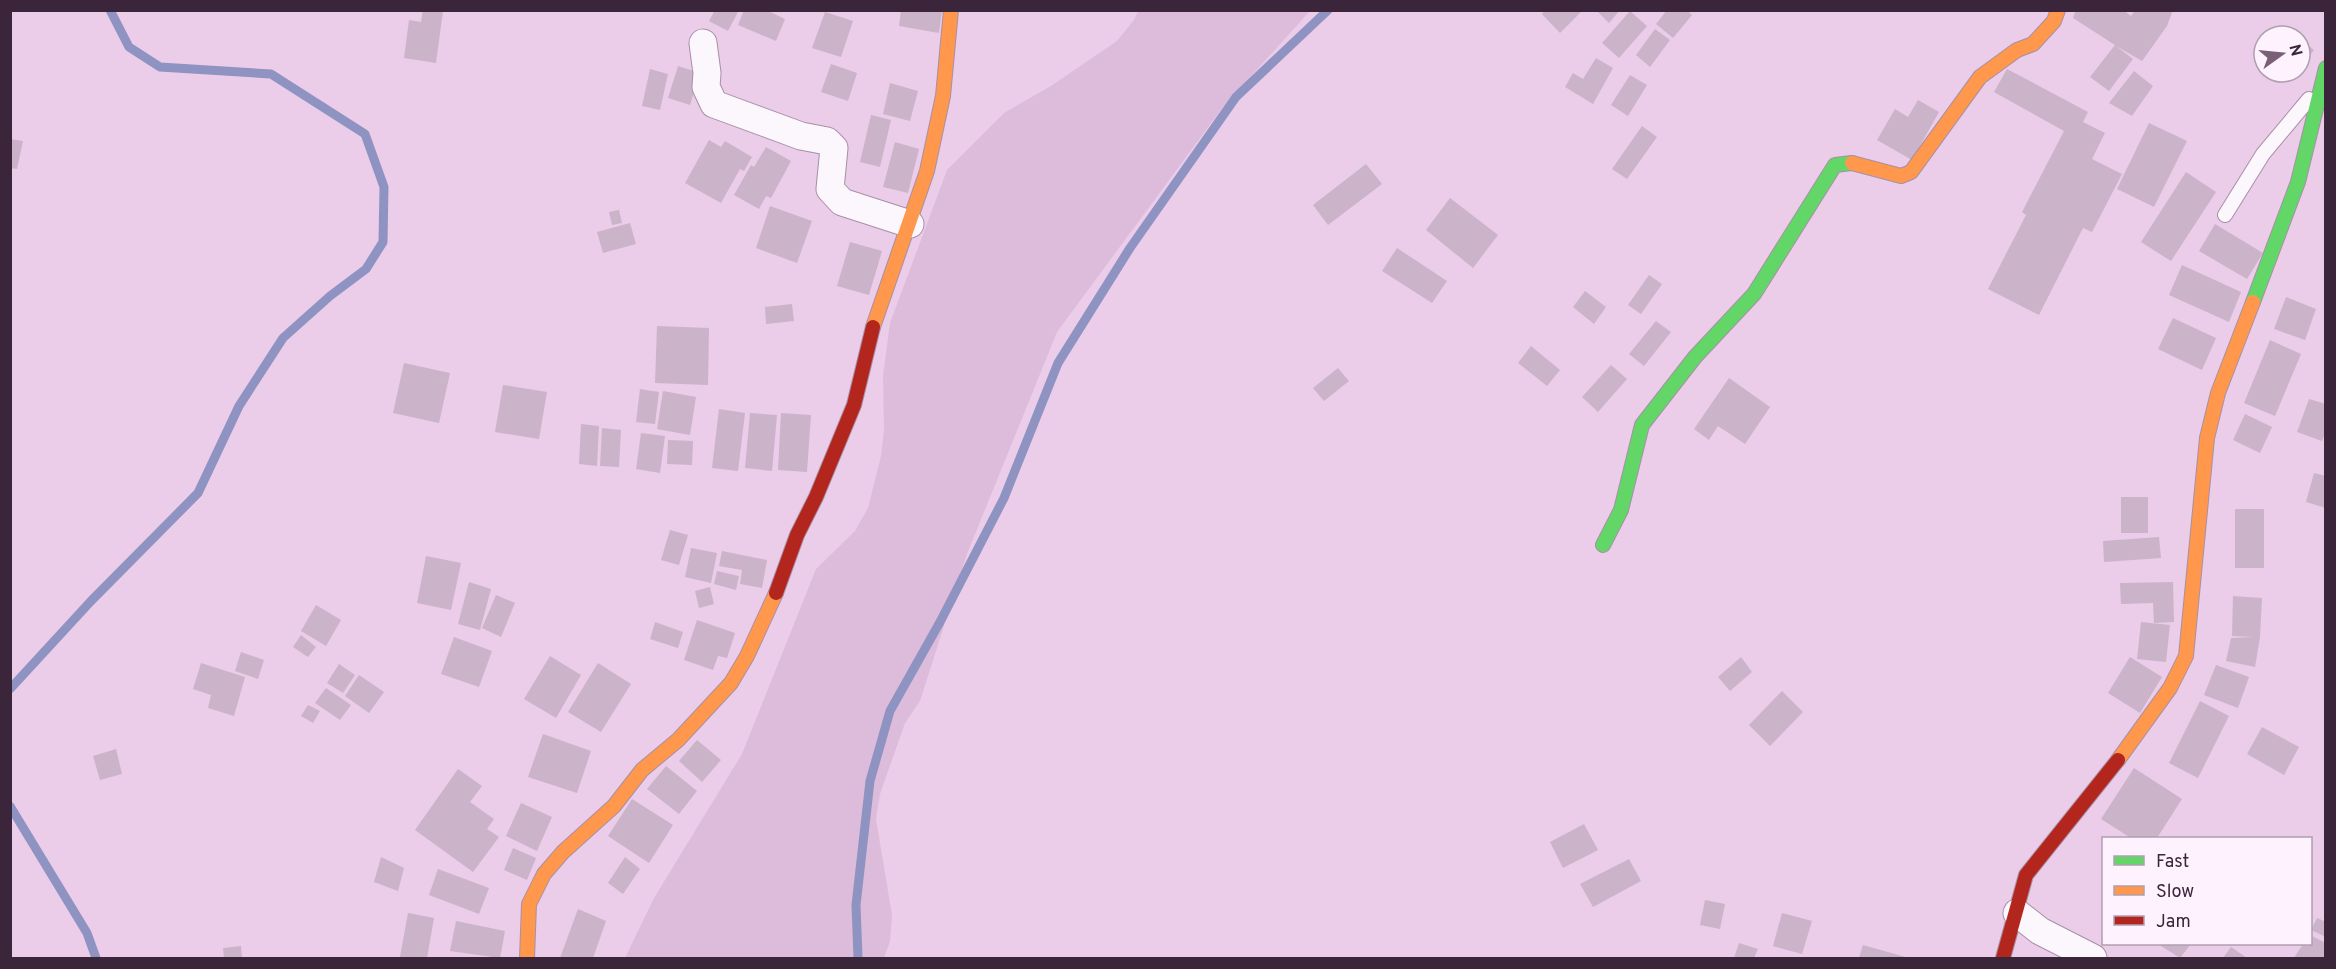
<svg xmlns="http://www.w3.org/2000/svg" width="2336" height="969" font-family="Overpass,sans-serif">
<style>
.green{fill:#dcbcda}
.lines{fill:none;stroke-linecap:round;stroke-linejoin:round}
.stream{stroke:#8f93c2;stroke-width:9}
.building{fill:#cbb3c9}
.lane-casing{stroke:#a790a6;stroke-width:16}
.street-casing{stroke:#a790a6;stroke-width:29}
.fast-casing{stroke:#a790a6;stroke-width:16}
.slow-casing{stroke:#a790a6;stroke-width:16}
.jam-casing{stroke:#a790a6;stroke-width:16}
.lane{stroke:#fcf7fc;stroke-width:14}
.street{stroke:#fcf7fc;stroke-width:27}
.fast{stroke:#63d668;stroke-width:14}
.slow{stroke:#ff974d;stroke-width:14}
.jam{stroke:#b3261e;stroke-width:14}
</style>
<rect width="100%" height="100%" fill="#ebcce9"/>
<path class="green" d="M 1138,11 L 1310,11 L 1223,107 L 1057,332 L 967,554 L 920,701 L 905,723 L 880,794 L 876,819 L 892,915 L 890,941 L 884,958 L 625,958 L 654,898 L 742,754 L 816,569 L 855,531 L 868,508 L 881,456 L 884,430 L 883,376 L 890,323 L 947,170 L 1004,113 L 1051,86 L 1117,41 L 1134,20 Z"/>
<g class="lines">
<path class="stream" d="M 10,689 L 91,601 L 198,493 L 239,406 L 283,338 L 330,296 L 366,269 L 383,242 L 384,187 L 365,134 L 271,74 L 160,67 L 129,47 L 110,10
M 10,806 L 87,933 L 96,958
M 858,958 L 856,905 L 870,781 L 890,711 L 940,622 L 1004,498 L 1058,363 L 1130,248 L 1236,97 L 1328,10"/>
</g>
<path class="building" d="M 423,10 L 443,11 L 436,63 L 404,58 L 409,20 L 421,22 Z
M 715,10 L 739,10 L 728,31 L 709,21 Z
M 744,10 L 766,10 L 785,19 L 776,41 L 738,25 Z
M 901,10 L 942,10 L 939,33 L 899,26 Z
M 1545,10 L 1583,10 L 1560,33 L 1542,14 Z
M 1596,10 L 1620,10 L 1609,23 Z
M 1667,10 L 1687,10 L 1692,15 L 1673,38 L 1656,24 Z
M 2076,10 L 2123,10 L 2131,16 L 2135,10 L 2173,10 L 2167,26 L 2142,61 L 2116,46 L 2133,59 L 2109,91 L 2090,77 L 2115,45 L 2073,18 Z
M 1630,11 L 1647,26 L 1619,58 L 1602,43 Z
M 825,12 L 853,21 L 841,57 L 812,48 Z
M 2284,26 L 2296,36 L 2277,36 Z
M 1655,29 L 1670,40 L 1650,67 L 1636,55 Z
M 2300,39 L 2314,50 L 2300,67 Z
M 1596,58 L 1613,68 L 1593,104 L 1565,87 L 1573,73 L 1583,79 Z
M 831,64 L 857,73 L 848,101 L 821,92 Z
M 678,66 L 700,73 L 690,105 L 668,98 Z
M 650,69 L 668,74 L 660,110 L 642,106 Z
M 2007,69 L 2088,112 L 2083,122 L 2105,133 L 2092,159 L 2122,174 L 2092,232 L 2083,228 L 2039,315 L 1988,289 L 2026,215 L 2022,212 L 2064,131 L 1994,92 Z
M 2134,71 L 2153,86 L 2132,116 L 2109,103 Z
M 1630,75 L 1647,85 L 1628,116 L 1611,105 Z
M 890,83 L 918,91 L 910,121 L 883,114 Z
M 1918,100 L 1939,112 L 1912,160 L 1877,140 L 1895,109 L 1908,117 Z
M 871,115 L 891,120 L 880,167 L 860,162 Z
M 2149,123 L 2187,141 L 2154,207 L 2117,189 Z
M 1642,126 L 1657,137 L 1627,179 L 1612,169 Z
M 10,139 L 23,141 L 17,169 L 10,168 Z
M 709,140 L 721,147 L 725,141 L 752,157 L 744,171 L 740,169 L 721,203 L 685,183 Z
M 895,142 L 919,149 L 908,193 L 883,187 Z
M 766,147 L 791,161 L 771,198 L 766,196 L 759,209 L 734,195 L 751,165 L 754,167 Z
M 1366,164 L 1382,184 L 1328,225 L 1313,205 Z
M 2186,172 L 2216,192 L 2171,261 L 2141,242 Z
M 1450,198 L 1498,235 L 1473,268 L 1426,230 Z
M 770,206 L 812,221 L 797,263 L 756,248 Z
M 619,210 L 622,223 L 612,225 L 609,212 Z
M 630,223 L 636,244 L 603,253 L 597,232 Z
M 2215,224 L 2263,253 L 2247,279 L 2199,251 Z
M 850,242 L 882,251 L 869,295 L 837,286 Z
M 1397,248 L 1447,281 L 1432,303 L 1382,271 Z
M 2182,265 L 2241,292 L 2229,322 L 2169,295 Z
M 1649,275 L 1662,284 L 1641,314 L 1628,305 Z
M 1585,291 L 1606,307 L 1594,324 L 1573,307 Z
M 2286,297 L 2316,309 L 2305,340 L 2274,329 Z
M 792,304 L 794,321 L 766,324 L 765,307 Z
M 2173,318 L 2216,338 L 2202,370 L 2158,349 Z
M 1656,321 L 1671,332 L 1644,366 L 1629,354 Z
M 657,326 L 709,328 L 708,385 L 655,383 Z
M 2270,340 L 2301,354 L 2275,416 L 2244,403 Z
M 1531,346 L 1560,370 L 1547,386 L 1518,363 Z
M 404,363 L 450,373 L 439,423 L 393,413 Z
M 1611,365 L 1627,379 L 1598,412 L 1582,397 Z
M 1338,368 L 1349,381 L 1324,401 L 1313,388 Z
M 1729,378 L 1770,407 L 1745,444 L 1718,426 L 1709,440 L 1694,429 Z
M 503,385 L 547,392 L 539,439 L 495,432 Z
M 640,389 L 659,392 L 655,424 L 636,422 Z
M 663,391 L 696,397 L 690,435 L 657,429 Z
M 2309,399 L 2326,404 L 2326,431 L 2322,441 L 2297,432 Z
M 719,409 L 745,413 L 738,471 L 712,468 Z
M 750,413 L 777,415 L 772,471 L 745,468 Z
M 781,413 L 811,415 L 807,472 L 778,470 Z
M 2245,414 L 2272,427 L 2260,453 L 2233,440 Z
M 581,424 L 599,426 L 597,466 L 579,464 Z
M 602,428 L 621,430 L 619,467 L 600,466 Z
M 641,433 L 665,436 L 660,473 L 636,469 Z
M 668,440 L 693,441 L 692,465 L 667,464 Z
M 2314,473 L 2326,476 L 2326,508 L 2306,502 Z
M 2121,497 L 2148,497 L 2148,533 L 2121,533 Z
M 2235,509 L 2264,509 L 2264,568 L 2235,568 Z
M 670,530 L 688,535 L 679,565 L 661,560 Z
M 2159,537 L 2161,558 L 2104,562 L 2103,541 Z
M 691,548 L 717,553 L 711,583 L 685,577 Z
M 722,551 L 767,560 L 762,588 L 740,584 L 742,570 L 719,566 Z
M 426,556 L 461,563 L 451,610 L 417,603 Z
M 717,571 L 739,576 L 736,590 L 714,584 Z
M 469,582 L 491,589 L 480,630 L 458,624 Z
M 2173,582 L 2174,622 L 2154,623 L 2153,603 L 2121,604 L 2120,583 Z
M 710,587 L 714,604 L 699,608 L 695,591 Z
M 496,595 L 515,603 L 501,637 L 482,628 Z
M 2233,596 L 2262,598 L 2260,637 L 2255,667 L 2226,661 L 2231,638 L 2253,637 L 2232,636 Z
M 316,605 L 341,620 L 326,646 L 301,631 Z
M 697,620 L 735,633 L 727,658 L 718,656 L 713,670 L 684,660 Z
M 655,622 L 683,632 L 678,648 L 650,639 Z
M 2141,622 L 2170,625 L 2166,662 L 2137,659 Z
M 301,635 L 316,647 L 308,657 L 293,647 Z
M 454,637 L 492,651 L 479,687 L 441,674 Z
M 241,652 L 264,660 L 258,679 L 235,671 Z
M 550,656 L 581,675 L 556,718 L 524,699 Z
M 1741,657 L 1752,672 L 1730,691 L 1718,677 Z
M 2130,657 L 2162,677 L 2140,713 L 2108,693 Z
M 201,663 L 245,677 L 234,716 L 208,708 L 211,695 L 193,689 Z
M 598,663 L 631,684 L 601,732 L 568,712 Z
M 339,664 L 355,675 L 343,693 L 327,683 Z
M 2216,665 L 2249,677 L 2238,708 L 2204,695 Z
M 359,675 L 384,692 L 369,713 L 345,696 Z
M 326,688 L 351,705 L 340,720 L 315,703 Z
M 1782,691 L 1803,712 L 1770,746 L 1749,725 Z
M 2200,701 L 2229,716 L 2198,778 L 2169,763 Z
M 308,705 L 320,711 L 313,723 L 301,716 Z
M 2262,727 L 2299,747 L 2284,775 L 2247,754 Z
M 543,734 L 591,751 L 577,793 L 528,777 Z
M 697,740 L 721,760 L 702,782 L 679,761 Z
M 116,749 L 122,774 L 100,780 L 93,756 Z
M 666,766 L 697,791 L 679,814 L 647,789 Z
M 2134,768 L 2182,799 L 2157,838 L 2131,838 L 2101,819 Z
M 458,769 L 482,786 L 470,802 L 494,819 L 487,829 L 499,837 L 473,872 L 415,830 Z
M 632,799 L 673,825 L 649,863 L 608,836 Z
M 521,803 L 552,817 L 537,851 L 506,836 Z
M 1584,824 L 1598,850 L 1563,868 L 1550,842 Z
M 513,848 L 536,858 L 527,880 L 504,870 Z
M 381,857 L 404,868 L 398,891 L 374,882 Z
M 625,857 L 640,869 L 623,894 L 608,883 Z
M 1629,859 L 1641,881 L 1593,907 L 1580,884 Z
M 438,869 L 489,888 L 479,914 L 429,895 Z
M 1705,900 L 1725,904 L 1720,929 L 1700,925 Z
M 578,909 L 606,921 L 593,958 L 560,958 Z
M 408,913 L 434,918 L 427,958 L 400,957 Z
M 1782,913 L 1812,921 L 1802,954 L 1773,946 Z
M 2317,918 L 2326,922 L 2326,937 L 2311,930 Z
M 456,921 L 505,931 L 500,958 L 450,951 Z
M 2310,935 L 2326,943 L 2326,958 L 2294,958 L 2303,944 L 2310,944 Z
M 1739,943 L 1758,949 L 1754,958 L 1734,958 Z
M 2158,944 L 2191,944 L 2180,958 Z
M 1863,945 L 1909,958 L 1859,958 Z
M 241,946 L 242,958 L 224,958 L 223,948 Z
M 2231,947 L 2247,958 L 2223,958 Z"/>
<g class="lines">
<g class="lane-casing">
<path id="lane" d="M 2225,215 L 2263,154 L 2309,99"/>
</g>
<g class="street-casing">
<path id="street" d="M 703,43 L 707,73 L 706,87 L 714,104 L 801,136 L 827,141 L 834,148 L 830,189 L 842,202 L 910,224
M 2017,913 L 2040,931 L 2093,958"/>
</g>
<g class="fast-casing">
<path id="fast" d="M 2253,302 L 2298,182 L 2326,68
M 1603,545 L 1621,510 L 1642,425 L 1695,357 L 1754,294 L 1835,165 L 1852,163"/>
</g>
<g class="slow-casing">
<path id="slow" d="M 1852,163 L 1901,176 L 1911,172 L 1980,77 L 2017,50 L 2033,44 L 2054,21 L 2058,10
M 873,327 L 927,171 L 943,96 L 951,10
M 2118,760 L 2170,688 L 2186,656 L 2207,438 L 2218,393 L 2253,302
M 527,958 L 529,904 L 544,874 L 563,852 L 614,806 L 642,770 L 678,740 L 731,683 L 747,656 L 776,593"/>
</g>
<g class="jam-casing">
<path id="jam" d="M 776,593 L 797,535 L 816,497 L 854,405 L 873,327
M 2003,958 L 2026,875 L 2118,760"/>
</g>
<use href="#lane" class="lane"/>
<use href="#street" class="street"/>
<use href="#fast" class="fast"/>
<use href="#slow" class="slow"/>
<use href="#jam" class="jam"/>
</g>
<rect width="2336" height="969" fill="none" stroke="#3b253b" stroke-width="24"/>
<rect x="2102" y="837" width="210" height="108" fill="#fdf2fd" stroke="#afa0af" stroke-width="1.5"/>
<rect x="2114" y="856" width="30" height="9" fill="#63d668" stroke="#afa0af" stroke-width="1.5"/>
<text x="2156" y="867" font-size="18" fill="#3b253b">Fast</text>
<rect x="2114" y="886" width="30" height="9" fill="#ff974d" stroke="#afa0af" stroke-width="1.5"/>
<text x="2156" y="897" font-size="18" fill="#3b253b">Slow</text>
<rect x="2114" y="916" width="30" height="9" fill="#b3261e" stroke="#afa0af" stroke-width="1.5"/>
<text x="2156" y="927" font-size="18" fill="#3b253b">Jam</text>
<g transform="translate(2282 54) rotate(75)"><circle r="28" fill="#fdf2fd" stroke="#afa0af" stroke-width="1.5"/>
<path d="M0-4.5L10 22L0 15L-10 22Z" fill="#795f78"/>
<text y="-9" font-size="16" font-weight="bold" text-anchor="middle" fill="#3b253b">N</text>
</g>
</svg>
